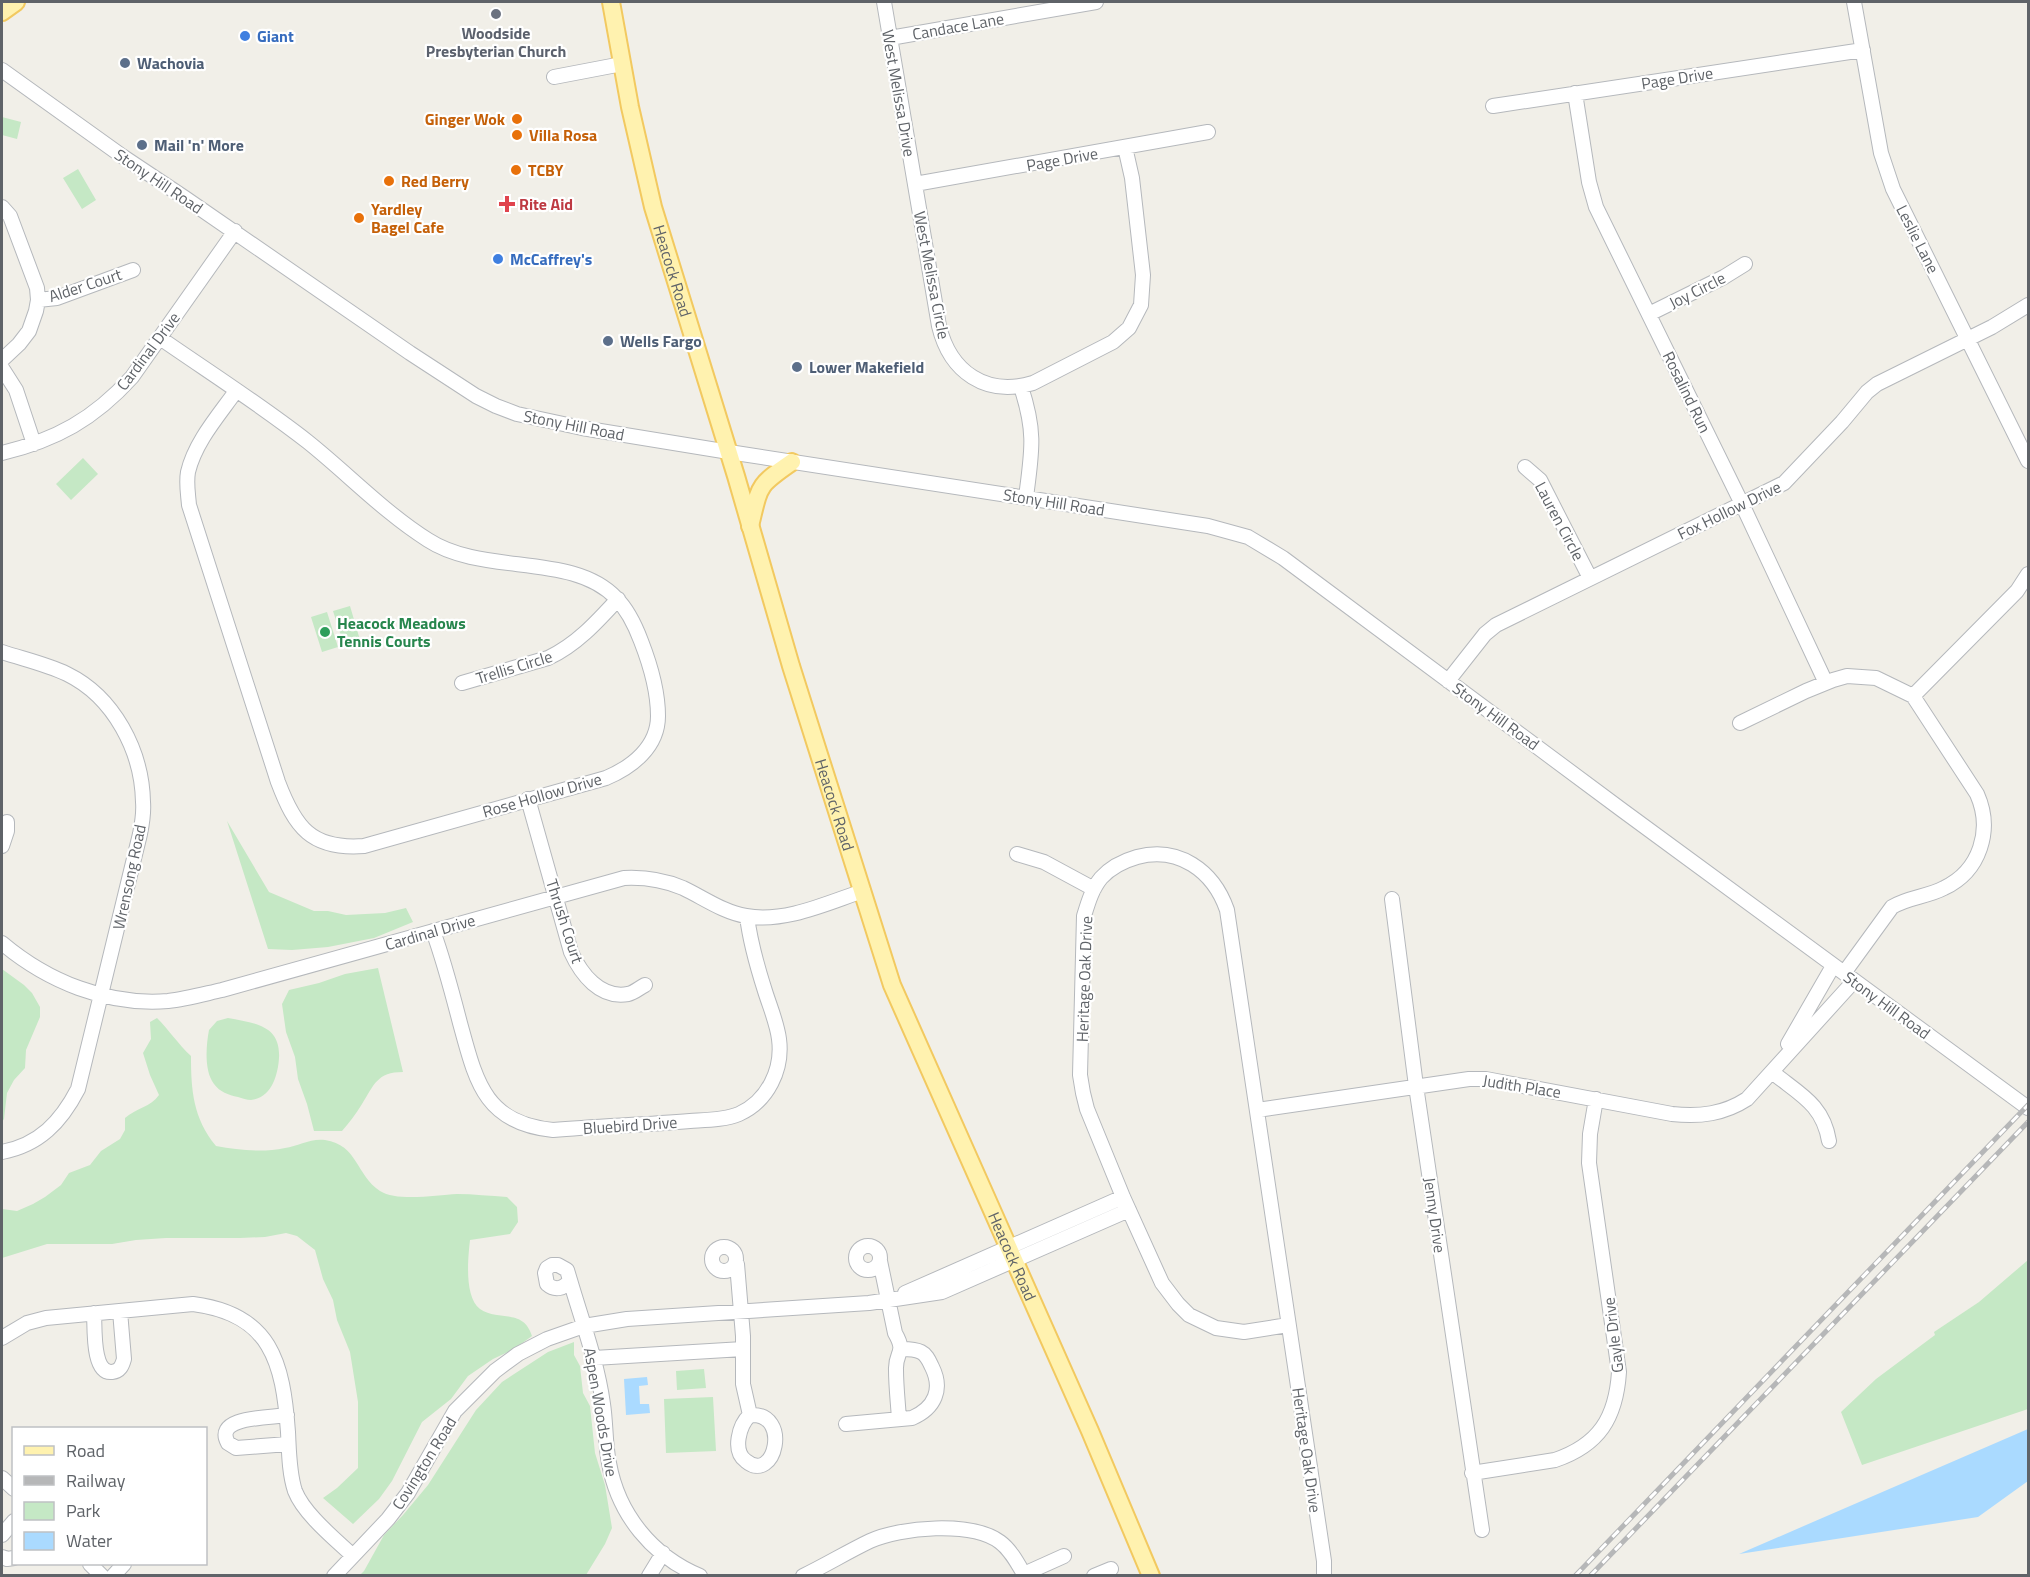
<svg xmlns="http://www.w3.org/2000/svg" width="2030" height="1577" font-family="'Titillium Web',sans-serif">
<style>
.green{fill:#c5e8c5}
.water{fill:#aadaff}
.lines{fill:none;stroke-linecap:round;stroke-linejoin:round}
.minor-casing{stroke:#b5b8bc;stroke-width:16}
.major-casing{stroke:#f2c960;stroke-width:20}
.minor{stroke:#fff;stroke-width:14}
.major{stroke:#fff2af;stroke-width:16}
.rail-casing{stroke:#b6b7b8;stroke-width:5}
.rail{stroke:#fff;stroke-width:3;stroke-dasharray:9;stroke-linecap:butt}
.worship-dot{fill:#6b7280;stroke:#fff;stroke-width:2}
.shop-dot{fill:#3f7fe0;stroke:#fff;stroke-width:2}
.service-dot{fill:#5c6f8a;stroke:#fff;stroke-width:2}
.food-dot{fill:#e8710a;stroke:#fff;stroke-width:2}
.health-dot{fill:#e0444e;stroke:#fff;stroke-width:2}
.leisure-dot{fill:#2e9e5b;stroke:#fff;stroke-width:2}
.labels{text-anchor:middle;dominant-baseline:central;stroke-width:4.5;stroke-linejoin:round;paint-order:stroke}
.street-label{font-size:16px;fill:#5f6368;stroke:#fff}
.worship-label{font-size:16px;font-weight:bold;fill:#5b616d;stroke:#fff}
.shop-label{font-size:16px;font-weight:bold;fill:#366cbe;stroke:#fff;text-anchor:start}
.service-label{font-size:16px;font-weight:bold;fill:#4e5e75;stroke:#fff;text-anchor:start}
.food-label{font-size:16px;font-weight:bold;fill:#c56008;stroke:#fff;text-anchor:start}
.health-label{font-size:16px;font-weight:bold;fill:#be3a42;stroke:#fff;text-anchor:start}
.leisure-label{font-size:16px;font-weight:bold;fill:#27864d;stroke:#fff;text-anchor:start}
</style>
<rect width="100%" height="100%" fill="#f1efe8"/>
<path class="green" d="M 2,117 L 21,122 L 17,139 L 2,135 Z
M 78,169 L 96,200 L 82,209 L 63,178 Z
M 83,458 L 98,474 L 71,500 L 56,484 Z
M 350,606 L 360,640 L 344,645 L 333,611 Z
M 327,612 L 338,647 L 322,652 L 311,617 Z
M 227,821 L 269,892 L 314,911 L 328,911 L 346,915 L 385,913 L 406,908 L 413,922 L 374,938 L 328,947 L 292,950 L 268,949 Z
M 378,968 L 403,1072 C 377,1072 374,1085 362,1104 C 356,1114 349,1123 342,1131 L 314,1131 L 307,1104 L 298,1079 L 295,1057 L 286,1032 L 282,1004 L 289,990 L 319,983 L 345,974 Z
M 2,969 L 24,985 L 32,993 L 40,1007 L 40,1017 L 26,1050 L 25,1068 L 14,1080 L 7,1093 L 4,1119 L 2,1122 Z
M 157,1018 C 169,1030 178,1044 191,1056 C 191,1090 193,1118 216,1146 C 239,1150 262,1153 285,1148 C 298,1146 311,1138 325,1140 C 358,1145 356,1175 380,1191 C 397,1202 437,1195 457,1194 C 473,1194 491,1196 507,1197 L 517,1207 L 518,1222 L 510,1234 L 470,1240 C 468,1258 464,1297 480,1309 C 500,1322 523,1308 532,1336 L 514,1349 L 493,1359 L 468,1376 L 451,1399 L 422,1422 L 392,1481 L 379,1499 L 353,1524 L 323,1498 L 337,1488 L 358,1468 L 358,1402 L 350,1352 L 337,1320 L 333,1300 L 323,1279 L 315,1250 L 297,1236 L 286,1233 L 265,1237 L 240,1238 L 166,1238 L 136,1240 L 112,1244 L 47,1244 L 2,1258 L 2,1209 L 17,1211 L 33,1204 L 45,1197 L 61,1185 L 69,1173 L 90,1165 L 101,1151 L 120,1139 L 125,1130 L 125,1118 C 136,1108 151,1107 159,1095 L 150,1075 L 143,1053 L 151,1039 L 150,1022 Z
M 228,1018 C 253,1023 281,1024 279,1058 C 278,1074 272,1098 251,1100 C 247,1100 242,1098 238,1097 C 228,1095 220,1092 214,1084 C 204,1071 206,1046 209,1030 L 217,1021 Z
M 2028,1260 L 2028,1409 L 1862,1465 L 1841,1412 L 1876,1379 L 1935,1335 L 1934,1332 L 1979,1302 Z
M 574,1342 L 574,1355 L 580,1366 L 583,1393 L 590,1406 L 595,1453 L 605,1485 L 612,1528 L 605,1544 L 586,1575 L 360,1575 L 364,1571 L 384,1535 L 403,1515 L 428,1485 L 476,1410 L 502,1382 L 548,1352 Z
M 704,1369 L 706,1388 L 677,1390 L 676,1371 Z
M 713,1397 L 716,1451 L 666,1453 L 664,1399 Z"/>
<path class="water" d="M 647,1377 L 648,1385 L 639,1386 L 640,1404 L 649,1404 L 650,1413 L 626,1415 L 624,1379 Z
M 2028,1429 L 2028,1481 L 1978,1517 L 1739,1554 Z"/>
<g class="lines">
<g class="minor-casing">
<path id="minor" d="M 884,2 L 939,326 C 950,372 986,397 1033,383 L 1113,342 L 1129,328 L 1141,305 L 1143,275 L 1132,178 L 1125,147
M 1854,2 L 1881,153 L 1893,189 L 2028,461
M 890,38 L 1096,2
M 2,70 L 122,156 L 185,198 L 410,353 L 476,396 L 496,406 L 517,414 L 582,428 L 729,452 L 1208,526 L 1248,537 L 1283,558 L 1622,810 L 2028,1108
M 554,77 L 622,64
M 1575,93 L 1589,182 L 1596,207 L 1742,504 L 1826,683
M 1493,106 L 1863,50
M 915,184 L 1208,132
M 2,207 L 10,216 L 37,288 L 38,300 L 36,311 L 29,331 L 19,344 L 2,360
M 38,300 L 57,298 L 133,270
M 1649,314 L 1724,277 L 1745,264
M 160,338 C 209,372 261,405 308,442 C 348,474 385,513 428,540 C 483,576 573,552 616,598 C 628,610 635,625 641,641 C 650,664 658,691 658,716 C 658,747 632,767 606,778 L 364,846 C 311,850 295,827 278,782 L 189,505 C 188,493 186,483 188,472 C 195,442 219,415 236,391
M 2,368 L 16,390 L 34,444
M 1021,387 C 1036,432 1032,451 1026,497
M 2,453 C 56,440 94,419 132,377 L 235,231
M 1525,467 L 1540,480 L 1590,578
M 2,652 C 23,659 46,664 67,674 C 114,697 142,751 143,802 C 144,813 142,824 140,834 L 78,1089 C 61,1122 39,1145 2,1152
M 1448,681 L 1485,634 L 1496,625 L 1784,483 L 1842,422 L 1867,392 L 1877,384 L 1992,327 L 2028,305
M 462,683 L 548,658 C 576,645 597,622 618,599
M 1913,696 L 2017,591 L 2028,574
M 1740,723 L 1806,691 L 1833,680 L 1847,676 L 1876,678 L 1913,696 L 1977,794 C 1993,830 1980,871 1944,888 C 1927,897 1908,897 1892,907 L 1844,973
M 528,799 L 571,952 C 581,974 600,999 628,994 C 634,993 639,988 645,985
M 2,846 L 7,831 L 7,822
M 1017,854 L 1044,862 L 1094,889
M 1392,899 L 1416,1086 L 1482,1530
M 433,931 C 444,961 452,992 460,1023 C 476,1081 484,1123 553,1130 C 599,1126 644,1125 690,1121 C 705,1120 725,1120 739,1114 C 768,1101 783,1069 779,1039 C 777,1023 770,1007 765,991 C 757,966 750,942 747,916
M 2,943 C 47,981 107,1006 168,1001 C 186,999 204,994 222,990 L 624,878 C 644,877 664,880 683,888 C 704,898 723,912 746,916 C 785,923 827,903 863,891
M 1788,1044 L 1833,966
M 1772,1072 C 1799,1094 1823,1104 1829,1141
M 1257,1110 L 1469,1079 L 1486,1079 L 1672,1114 C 1700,1117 1724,1114 1747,1099 L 1854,981
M856 1258a12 12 0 1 1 24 0a12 12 0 1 1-24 0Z
M712 1259a12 12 0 1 1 24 0a12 12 0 1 1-24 0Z
M 880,1261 L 895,1333 C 907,1354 895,1351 896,1370 C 896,1386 898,1403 899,1419
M 737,1264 L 743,1336 L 743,1384 L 750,1415
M 552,1265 L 558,1265 L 567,1270 L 570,1280 C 564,1289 555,1291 547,1284 L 545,1273 L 547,1268 Z
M 570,1280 C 582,1321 597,1361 603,1404 C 606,1423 605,1444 609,1463 C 618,1514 652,1556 700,1576
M 905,1293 L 1123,1197
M 94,1313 C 95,1328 92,1374 112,1372 C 120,1371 122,1366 124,1359 L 120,1311
M 1288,1325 L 1244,1332 L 1216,1328 L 1189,1315 L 1178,1304 L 1162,1283 L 1123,1197 L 1087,1109 L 1083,1093 L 1080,1075 L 1084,916 C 1088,903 1092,889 1101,878 C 1110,868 1123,861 1137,857 C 1178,846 1213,870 1227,910 L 1324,1561 L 1324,1576
M 2,1338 L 27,1323 L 46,1318 L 193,1304 C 271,1314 283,1362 288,1432 C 289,1451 289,1473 295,1491 C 304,1514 335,1539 353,1556
M 594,1358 L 743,1349
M 287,1415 C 270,1418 213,1416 228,1443 L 236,1448 L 288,1444
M 750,1415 C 792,1412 775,1485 746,1461 C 732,1451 739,1425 750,1415 Z
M 846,1424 L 912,1418 C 935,1408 943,1389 932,1367 C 929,1361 927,1355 921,1352 C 915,1349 908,1349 902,1349
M 1472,1473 L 1555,1460 C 1599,1445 1616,1418 1619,1372 L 1589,1163 L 1590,1134 L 1596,1099
M 2,1478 L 14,1489
M 2,1535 L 14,1521
M 2,1557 L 7,1559 L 14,1558
M 90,1564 L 102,1576
M 1024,1574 L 1064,1556
M 113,1576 L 124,1564
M 334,1576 L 388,1519 L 408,1493 L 455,1411 L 495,1371 L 518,1354 L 547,1339 L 584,1326 L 627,1319 L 869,1303 L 942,1292 L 1129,1210
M 649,1576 L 663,1553
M 803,1576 C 826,1565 847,1552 870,1541 C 900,1527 972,1521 1000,1542 C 1011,1550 1018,1564 1025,1576
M 1094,1576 L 1111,1569"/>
</g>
<g class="major-casing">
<g id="major">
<path id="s1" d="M 611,2 L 630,107 L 653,207 L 736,476 L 791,666 L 892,985 L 1090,1431 L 1151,1576"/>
<path d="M 2,12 L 16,2"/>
<path d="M 750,526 C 760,485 757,486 792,462"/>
</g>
</g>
<use href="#minor" class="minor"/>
<use href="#major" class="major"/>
<g class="rail-casing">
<path id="rail" d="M 1575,1576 L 2028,1105
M 1590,1576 L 2028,1122"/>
</g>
<use href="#rail" class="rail"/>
</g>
<circle class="worship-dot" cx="496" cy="14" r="6"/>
<g class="shop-dot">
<circle cx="245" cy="36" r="6"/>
<circle cx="498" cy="259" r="6"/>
</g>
<g class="service-dot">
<circle cx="125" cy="63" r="6"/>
<circle cx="142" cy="145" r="6"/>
<circle cx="608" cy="341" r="6"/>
<circle cx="797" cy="367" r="6"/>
</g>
<g class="food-dot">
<circle cx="517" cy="119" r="6"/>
<circle cx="517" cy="135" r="6"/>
<circle cx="516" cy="170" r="6"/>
<circle cx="389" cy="181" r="6"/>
<circle cx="359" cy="218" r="6"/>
</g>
<path class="health-dot" d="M504 195h6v6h6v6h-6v6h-6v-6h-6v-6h6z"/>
<circle class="leisure-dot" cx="325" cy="632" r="6"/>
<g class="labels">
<g class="street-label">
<text transform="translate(958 26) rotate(-10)">Candace Lane</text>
<text transform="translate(1677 78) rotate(-9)">Page Drive</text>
<text transform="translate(899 93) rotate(80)">West Melissa Drive</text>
<text transform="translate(1062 159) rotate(-10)">Page Drive</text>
<text transform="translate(159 181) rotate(34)">Stony Hill Road</text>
<text transform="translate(1918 239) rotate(63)">Leslie Lane</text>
<text stroke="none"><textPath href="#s1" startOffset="276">Heacock Road</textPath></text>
<text transform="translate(932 275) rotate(79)">West Melissa Circle</text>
<text transform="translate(85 285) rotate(-18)">Alder Court</text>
<text transform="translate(1697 290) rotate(-27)">Joy Circle</text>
<text transform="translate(148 351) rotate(-53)">Cardinal Drive</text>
<text transform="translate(1687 392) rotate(64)">Rosalind Run</text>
<text transform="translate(574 425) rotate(11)">Stony Hill Road</text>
<text transform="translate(1054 502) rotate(9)">Stony Hill Road</text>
<text transform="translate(1729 510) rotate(-26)">Fox Hollow Drive</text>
<text transform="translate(1560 521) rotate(62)">Lauren Circle</text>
<text transform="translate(514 667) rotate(-17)">Trellis Circle</text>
<text transform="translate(1496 716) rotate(36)">Stony Hill Road</text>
<text transform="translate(542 795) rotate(-16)">Rose Hollow Drive</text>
<text stroke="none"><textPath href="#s1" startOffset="834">Heacock Road</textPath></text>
<text transform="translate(129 877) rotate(-78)">Wrensong Road</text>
<text transform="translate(565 921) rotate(72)">Thrush Court</text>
<text transform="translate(430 932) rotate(-16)">Cardinal Drive</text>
<text transform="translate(1084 979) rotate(-88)">Heritage Oak Drive</text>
<text transform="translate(1887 1005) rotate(36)">Stony Hill Road</text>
<text transform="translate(1522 1086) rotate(9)">Judith Place</text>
<text transform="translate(630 1125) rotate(-4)">Bluebird Drive</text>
<text transform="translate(1435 1215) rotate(82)">Jenny Drive</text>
<text stroke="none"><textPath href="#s1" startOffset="1320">Heacock Road</textPath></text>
<text transform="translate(1613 1335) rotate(-97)">Gayle Drive</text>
<text transform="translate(601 1412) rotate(80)">Aspen Woods Drive</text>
<text transform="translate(1307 1450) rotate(82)">Heritage Oak Drive</text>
<text transform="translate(424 1463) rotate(-58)">Covington Road</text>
</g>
<g class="worship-label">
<text x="496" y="33">Woodside<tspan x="496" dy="18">Presbyterian Church</tspan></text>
</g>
<g class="shop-label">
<text x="257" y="36">Giant</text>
<text x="510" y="259">McCaffrey's</text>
</g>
<g class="service-label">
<text x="137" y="63">Wachovia</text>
<text x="154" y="145">Mail 'n' More</text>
<text x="620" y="341">Wells Fargo</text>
<text x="809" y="367">Lower Makefield</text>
</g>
<g class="food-label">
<text x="505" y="119" text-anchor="end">Ginger Wok</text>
<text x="529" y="135">Villa Rosa</text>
<text x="528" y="170">TCBY</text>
<text x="401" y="181">Red Berry</text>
<text x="371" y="209">Yardley<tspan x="371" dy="18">Bagel Cafe</tspan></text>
</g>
<g class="health-label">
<text x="519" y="204">Rite Aid</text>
</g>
<g class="leisure-label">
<text x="337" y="623">Heacock Meadows<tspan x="337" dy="18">Tennis Courts</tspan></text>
</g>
</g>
<rect width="2030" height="1577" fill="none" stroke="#5f6368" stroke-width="6"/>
<rect x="12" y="1427" width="195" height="138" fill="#ffffff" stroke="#bfc1c3" stroke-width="1.5"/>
<rect x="24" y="1446" width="30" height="9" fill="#fff2af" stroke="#bfc1c3" stroke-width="1.5"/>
<text x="66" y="1457" font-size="18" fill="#5f6368">Road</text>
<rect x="24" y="1476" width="30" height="9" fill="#b6b7b8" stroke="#bfc1c3" stroke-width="1.5"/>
<text x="66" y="1487" font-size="18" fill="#5f6368">Railway</text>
<rect x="24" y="1502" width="30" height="18" fill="#c5e8c5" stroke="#bfc1c3" stroke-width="1.5"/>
<text x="66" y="1517" font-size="18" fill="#5f6368">Park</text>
<rect x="24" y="1532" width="30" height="18" fill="#aadaff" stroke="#bfc1c3" stroke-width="1.5"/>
<text x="66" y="1547" font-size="18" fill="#5f6368">Water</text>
</svg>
